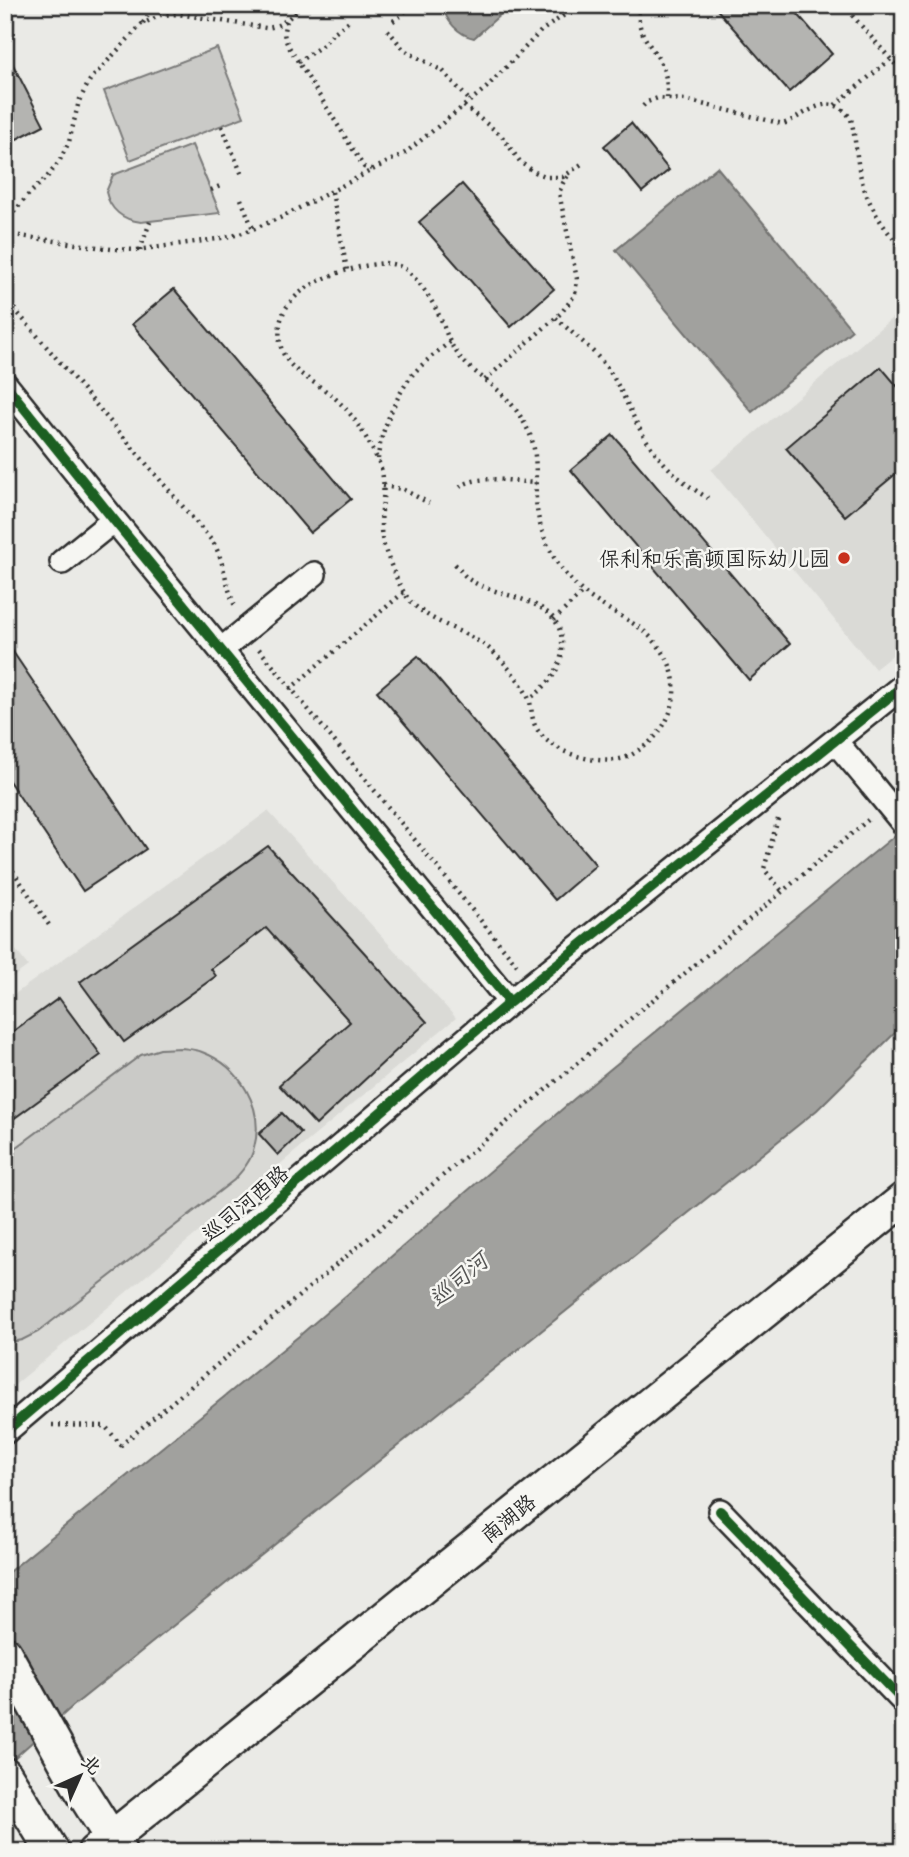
<svg xmlns="http://www.w3.org/2000/svg" width="909" height="1857" font-family="'Patrick Hand','LXGW WenKai TC',sans-serif">
<style>
.built{fill:#dadad6}
.green{fill:#cacac7;stroke:#7a7a79;stroke-width:2}
.water{fill:#a1a19e;stroke:#727270;stroke-width:2}
.building{fill:#b4b4b1;stroke:#2b2b2b;stroke-width:2}
.lines{fill:none;stroke-linecap:round;stroke-linejoin:round}
.street-casing{stroke:#2b2b2b;stroke-width:28}
.secondary-casing{stroke:#2b2b2b;stroke-width:37}
.path{stroke:#2b2b2b;stroke-width:4.5;stroke-dasharray:2 5;stroke-linecap:butt}
.street{stroke:#f6f6f2;stroke-width:23}
.secondary{stroke:#f6f6f2;stroke-width:32}
.street-bridge-casing{stroke:#2b2b2b;stroke-width:28;stroke-linecap:butt}
.street-bridge{stroke:#f6f6f2;stroke-width:23}
.cycleway-casing{stroke:#f6f6f2;stroke-width:15}
.cycleway{stroke:#1b5e20;stroke-width:10}
.poi-dot{fill:#c8321e;stroke:#f6f6f2;stroke-width:2.5}
.labels{text-anchor:middle;dominant-baseline:central;stroke-width:5;stroke-linejoin:round;paint-order:stroke}
.poi-label{font-size:21px;fill:#2b2b2b;stroke:#f6f6f2;text-anchor:end}
.street-label{font-size:21px;fill:#2b2b2b;stroke:#f6f6f2}
.water-label{font-size:23px;font-style:italic;fill:#545453;stroke:#f6f6f2}
</style>
<rect width="100%" height="100%" fill="#eaeae6"/>
<filter id="ink" filterUnits="userSpaceOnUse"><feTurbulence type="fractalNoise" baseFrequency=".0143" numOctaves="2"/><feDisplacementMap in="SourceGraphic" scale="14" xChannelSelector="R" yChannelSelector="G"/><feConvolveMatrix kernelMatrix="1 2 1 2 8 2 1 2 1" color-interpolation-filters="sRGB"/></filter>
<g filter="url(#ink)">
<path class="built" d="M 904,308 L 904,646 L 875,669 L 711,470 Z
M 268,811 L 456,1018 L 5,1393 L 5,1001 Z
M 5,936 L 28,966 L 5,983 Z"/>
<path class="green" d="M 217,48 L 244,117 L 130,160 L 104,91 Z
M 192,145 L 220,213 L 141,222 C 123,220 110,210 106,192 L 113,175 Z
M 181,1048 C 188,1049 195,1049 202,1052 C 240,1066 265,1108 254,1148 C 251,1161 242,1171 234,1180 L 38,1332 L 22,1340 L 5,1343 L 5,1156 L 141,1055 L 160,1049 Z"/>
<path class="water" d="M 443,5 L 511,5 L 474,38 C 459,35 445,21 443,5 Z
M 717,167 L 852,330 L 752,412 L 616,250 Z
M 904,828 L 904,1024 L 817,1110 L 73,1706 L 5,1766 L 5,1575 L 299,1336 L 574,1099 Z"/>
<path class="building" d="M 713,5 L 790,5 L 832,54 L 789,92 Z
M 5,49 L 44,125 L 5,145 Z
M 631,123 L 669,170 L 642,192 L 604,146 Z
M 462,184 L 554,289 L 511,327 L 419,222 Z
M 174,289 L 351,499 L 310,533 L 132,324 Z
M 881,367 L 904,394 L 904,467 L 845,516 L 786,448 Z
M 613,435 L 790,644 L 749,680 L 571,470 Z
M 5,640 L 146,849 L 83,891 L 5,775 Z
M 418,656 L 596,865 L 555,900 L 377,691 Z
M 268,846 L 427,1022 L 316,1125 L 279,1085 L 350,1022 L 266,928 L 211,969 L 216,976 L 124,1042 L 80,982 Z
M 59,998 L 101,1055 L 5,1125 L 5,1037 Z
M 282,1113 L 301,1133 L 278,1155 L 259,1134 Z"/>
<g class="lines">
<g class="street-casing">
<path id="street" d="M 5,384 L 114,520 L 510,1002
M 62,562 L 114,520
M 221,650 L 314,574
M 835,741 L 872,785
M 5,1432 L 510,1002 L 904,685
M 720,1511 L 904,1702"/>
</g>
<g class="secondary-casing">
<path id="secondary" d="M 5,1653 L 79,1787 L 120,1852
M 5,1774 L 53,1852
M 94,1852 L 904,1199"/>
</g>
<path class="path" d="M 162,5 L 173,12
M 640,5 C 633,36 656,46 664,71 C 667,79 667,89 667,98
M 843,5 L 904,74
M 287,21 C 282,31 284,38 289,47 L 362,164 L 364,167 L 374,170
M 393,21 L 401,16 L 410,5
M 143,23 L 150,12 L 151,5
M 388,30 L 404,50 L 443,71 L 470,101
M 298,62 L 323,45 L 332,34 L 349,21
M 835,105 L 891,59
M 464,106 L 501,135 L 521,163 L 535,172 L 547,177 L 563,177 L 583,163
M 643,106 L 647,102 L 658,98 L 686,100 L 783,124 C 807,115 830,88 851,119 C 855,135 856,152 859,169 C 865,201 882,227 904,251
M 222,126 L 242,175
M 211,190 L 220,186
M 332,192 L 347,270
M 241,199 L 253,229
M 5,223 L 29,194 L 47,177 L 59,162 L 69,142 L 79,101 L 90,80 L 142,24 L 161,15 L 178,14 L 266,28 C 281,27 292,16 301,5
M 5,236 L 13,235 L 111,249 L 137,250 L 217,239 L 240,234 L 280,218 L 405,153 L 486,88 L 541,31 L 579,5
M 140,250 L 150,222
M 385,263 C 395,264 403,266 410,273 C 421,284 431,299 438,313 C 444,325 447,339 455,350 C 466,368 485,378 500,392 C 514,405 524,420 531,437 C 538,458 535,478 536,499 C 538,540 562,580 597,602 C 623,619 643,624 662,651 C 685,683 674,726 642,748 C 637,751 631,756 624,758 C 604,764 575,758 558,748 C 549,743 538,734 534,723 C 531,714 532,705 528,697 C 522,684 513,673 504,663 C 496,655 488,646 478,641 C 456,628 430,621 412,603 C 401,591 395,575 389,560 C 385,550 381,539 381,527 C 381,509 386,490 382,472 C 380,463 375,454 371,447 C 363,431 352,414 339,402 C 314,376 274,372 280,325 C 285,284 350,266 385,263 Z
M 5,298 L 213,542 C 225,562 225,586 236,608
M 556,318 C 574,335 596,351 610,372 C 620,387 627,404 635,420 C 652,454 675,479 708,498
M 485,380 L 561,313 L 575,295 L 577,279 L 559,193 L 563,183 L 569,174
M 378,459 C 379,434 397,394 413,374 C 424,362 437,352 450,342
M 383,486 L 402,489 L 429,503
M 460,487 C 478,473 515,482 536,483
M 455,564 C 460,570 464,576 470,580 C 503,601 566,595 562,651 C 560,672 546,687 529,699
M 554,620 L 583,592
M 259,649 L 517,965
M 290,689 L 404,592
M 778,819 L 764,869 L 782,891
M 5,859 L 49,925
M 52,1425 L 105,1426 L 121,1445 L 868,820"/>
<use href="#street" class="street"/>
<use href="#secondary" class="secondary"/>
<g class="street-bridge-casing">
<path id="street-bridge" d="M 872,785 L 904,824"/>
</g>
<use href="#street-bridge" class="street-bridge"/>
<g class="cycleway-casing">
<path id="cycleway" d="M 5,384 L 114,520 L 510,1002
M 5,1432 L 510,1002 L 904,685
M 720,1511 L 904,1702"/>
</g>
<use href="#cycleway" class="cycleway"/>
</g>
</g>
<circle class="poi-dot" cx="844" cy="558" r="7"/>
<g class="labels">
<g class="poi-label">
<text x="830" y="558">保利和乐高顿国际幼儿园</text>
</g>
<g class="street-label">
<text transform="translate(245 1203) rotate(-40)">巡司河西路</text>
<text transform="translate(508 1518) rotate(-39)">南湖路</text>
</g>
<g class="water-label">
<text transform="translate(458 1279) rotate(-40)">巡司河</text>
</g>
</g>
<rect width="909" height="1857" fill="none" stroke="#f6f6f2" stroke-width="28"/>
<rect x="14" y="14" width="881" height="1829" fill="none" stroke="#2b2b2b" stroke-width="2.5" filter="url(#ink)"/>
<g transform="translate(80 1776) rotate(45)" stroke="#f6f6f2" stroke-width="5" paint-order="stroke">
<path d="M0-5L12 26L0 18L-12 26Z" fill="#2b2b2b"/>
<text y="-10" font-size="19" font-weight="bold" text-anchor="middle" fill="#2b2b2b">北</text>
</g>
</svg>
